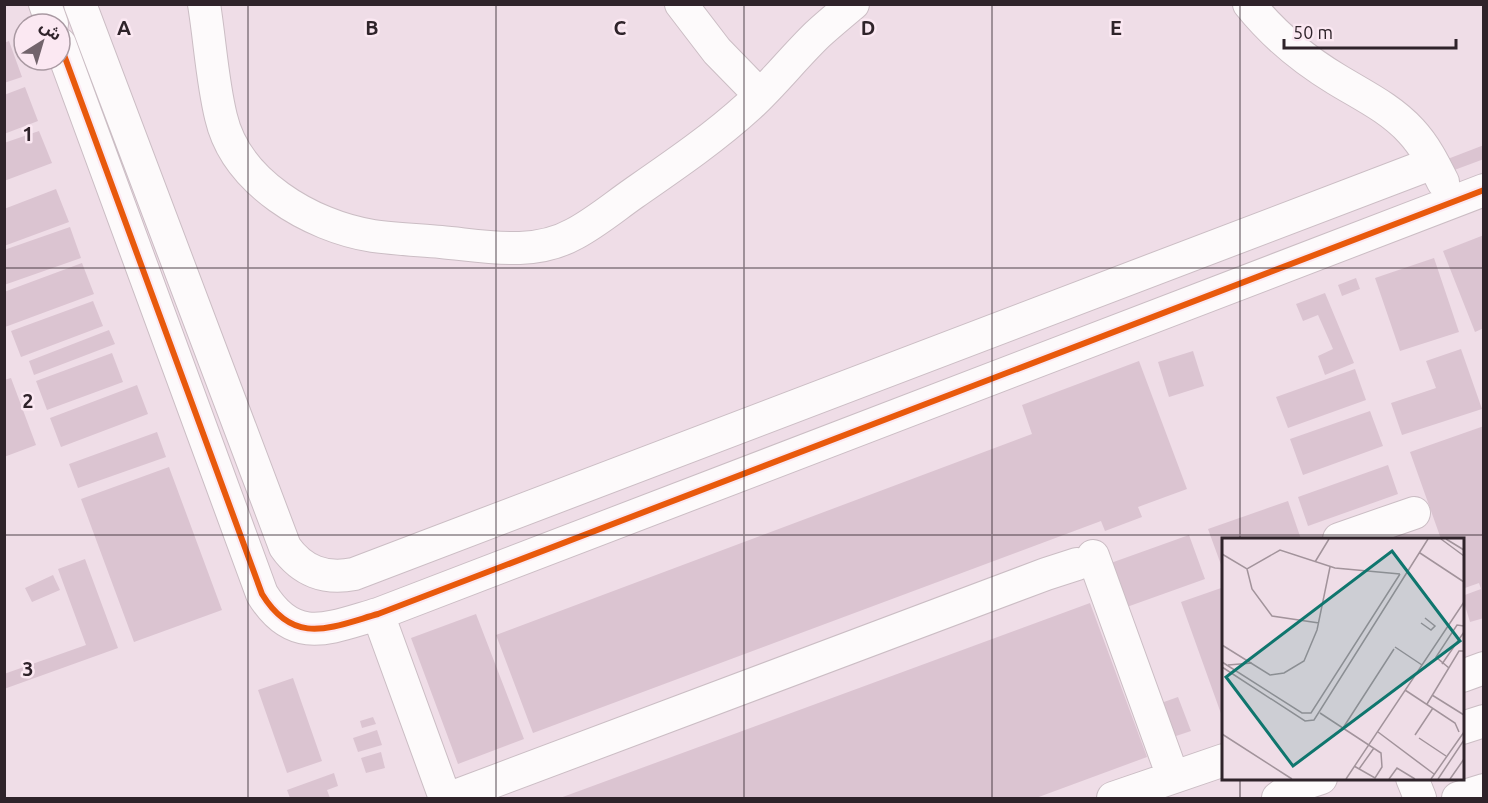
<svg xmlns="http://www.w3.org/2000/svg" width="1488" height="803" font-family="Ubuntu,'Noto Sans Arabic',sans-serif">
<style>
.building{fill:#dbc4d1}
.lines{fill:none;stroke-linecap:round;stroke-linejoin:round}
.minor-casing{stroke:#cbbdc4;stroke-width:34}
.minor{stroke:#fdfafb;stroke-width:32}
.cycleway-casing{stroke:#fbe8f2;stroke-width:10}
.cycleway{stroke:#e8590c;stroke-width:6}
.grid{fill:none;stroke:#2f232a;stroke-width:1.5;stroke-opacity:0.55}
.inset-road{fill:none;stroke:#a2939b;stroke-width:1.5}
.view{fill:#0f766e;fill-opacity:0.15;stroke:#0f766e;stroke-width:3}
.inset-edge{fill:none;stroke:#2f232a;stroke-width:3}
.grid-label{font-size:20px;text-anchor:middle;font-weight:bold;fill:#2f232a;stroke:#fbe8f2;stroke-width:5;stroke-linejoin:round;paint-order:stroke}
</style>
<rect width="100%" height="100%" fill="#efdde7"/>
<path class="building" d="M 9,41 L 22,77 L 4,83 L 4,43 Z
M 25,87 L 38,121 L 4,134 L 4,95 Z
M 39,131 L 52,163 L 4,181 L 4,143 Z
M 1484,145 L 1484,159 L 1449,172 L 1445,160 Z
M 56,189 L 69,222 L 4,246 L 4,209 Z
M 70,227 L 81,258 L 4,285 L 4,250 Z
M 1484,235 L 1484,328 L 1475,332 L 1443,251 Z
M 1434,258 L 1459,332 L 1400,351 L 1375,278 Z
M 82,263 L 94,294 L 5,327 L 4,292 Z
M 1356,278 L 1360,289 L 1342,296 L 1338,285 Z
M 1325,293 L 1354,363 L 1325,375 L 1318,356 L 1333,349 L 1318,315 L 1303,321 L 1296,304 Z
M 93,301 L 103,326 L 21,357 L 11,331 Z
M 109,330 L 115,344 L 34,375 L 29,361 Z
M 1461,349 L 1482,409 L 1402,435 L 1391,403 L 1436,388 L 1426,361 Z
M 1193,351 L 1204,386 L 1169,397 L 1158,362 Z
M 112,353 L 123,382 L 47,410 L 36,381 Z
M 1139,361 L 1187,489 L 1138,507 L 1142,517 L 1105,531 L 1101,521 L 533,733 L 496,635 L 1032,434 L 1022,405 Z
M 1355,369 L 1366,400 L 1288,428 L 1276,397 Z
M 11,378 L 36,445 L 4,457 L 4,380 Z
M 137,385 L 148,414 L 61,447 L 50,418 Z
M 1370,411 L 1383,446 L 1303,475 L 1290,439 Z
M 1484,426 L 1484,618 L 1470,622 L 1462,596 L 1481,589 L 1479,583 L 1462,589 L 1462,539 L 1441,539 L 1410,452 Z
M 157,432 L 166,457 L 78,488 L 69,464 Z
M 1388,465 L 1398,494 L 1308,526 L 1298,497 Z
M 169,467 L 222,610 L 134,642 L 81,499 Z
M 1288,501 L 1301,539 L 1224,539 L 1224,573 L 1208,529 Z
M 1189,535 L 1205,579 L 1124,608 L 1108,564 Z
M 85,559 L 118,648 L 4,689 L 4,674 L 86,645 L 58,569 Z
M 53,575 L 60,590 L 32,602 L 25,588 Z
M 1224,587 L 1224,722 L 1181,602 Z
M 1090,603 L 1147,757 L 1036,798 L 560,798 Z
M 476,614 L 524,739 L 458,764 L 411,638 Z
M 293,678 L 322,761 L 287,773 L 258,690 Z
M 1178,697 L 1191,731 L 1173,737 L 1161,703 Z
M 373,717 L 376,724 L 362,728 L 360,721 Z
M 377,730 L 382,745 L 358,752 L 353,738 Z
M 381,752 L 385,768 L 366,773 L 361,758 Z
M 334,773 L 338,786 L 327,790 L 330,798 L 290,798 L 287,790 Z"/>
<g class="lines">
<g class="minor-casing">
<path id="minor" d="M 45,4 L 52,24
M 80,4 L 285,547 C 302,571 325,580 354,574 L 1433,163
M 204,4 C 210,41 212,80 221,117 C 236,182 310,226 373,236 C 395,239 418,240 441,242 C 485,246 533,257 574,234 C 595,223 614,207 634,193 C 673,166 714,138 749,106 C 774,83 794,57 818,34 C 829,24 841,14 853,4
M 681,4 L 717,51 L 760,95
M 1249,4 C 1273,34 1303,59 1336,79 C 1362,95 1390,108 1411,131 C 1425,146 1434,164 1443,182
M 60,44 L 262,594 C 294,646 329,628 378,614 L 1484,190
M 1339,539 L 1414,513
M 1093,556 L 1173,777
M 378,614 L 445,798
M 1462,676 L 1484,668
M 1462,728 L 1484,721
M 1412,778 L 1420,798
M 450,798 L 1046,574 L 1077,564
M 1113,798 L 1224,760
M 1278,798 L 1291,788 L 1321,778
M 1458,798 L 1484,790"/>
</g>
<use href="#minor" class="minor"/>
<g class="cycleway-casing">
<path id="cycleway" d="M 60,44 L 262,594 C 294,646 329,628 378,614 L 1484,190"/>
</g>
<use href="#cycleway" class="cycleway"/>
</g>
<path class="grid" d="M 248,4 L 248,798M 496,4 L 496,798M 744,4 L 744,798M 992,4 L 992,798M 1240,4 L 1240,539M 4,268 L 1484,268M 4,535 L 1484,535M 1240,778 L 1240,798"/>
<g transform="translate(1222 538)">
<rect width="242" height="242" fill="#efdde7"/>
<path class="inset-road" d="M 219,1 L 242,18M 224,1 L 242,12M 198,15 L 242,44M 0,16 L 25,31 L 58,12 L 113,30 L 178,36M 93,24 L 107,1M 25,31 L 30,51 L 50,78 L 97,85M 199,85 L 209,92 L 213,88 L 203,80M 0,107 L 48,137 L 62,135 L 82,123 L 95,92 L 108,29M 173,109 L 200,127M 0,124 L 80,175 L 89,175 L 178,36M 220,126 L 242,94M 6,127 L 30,125M 0,129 L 83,183 L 92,182 L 206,1M 227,130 L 214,119 L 235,87 L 242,88M 183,152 L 233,185 L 237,194M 210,157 L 242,177M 205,166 L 237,113 L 242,113M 98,175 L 159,215 L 160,229 L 153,240 L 132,228M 121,190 L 172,111M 156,194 L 212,236M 0,196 L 70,241M 193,197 L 211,170M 197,200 L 224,218M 137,231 L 152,210M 124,241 L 242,64M 167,241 L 175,230 L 193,241M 209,241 L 242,194M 216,241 L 242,202M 228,241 L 242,221"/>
<path class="view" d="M 170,13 L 238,103 L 71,228 L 4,139 Z"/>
<rect width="242" height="242" class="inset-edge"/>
</g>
<g class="grid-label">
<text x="124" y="35">A</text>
<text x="372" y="35">B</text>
<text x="620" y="35">C</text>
<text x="868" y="35">D</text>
<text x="1116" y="35">E</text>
<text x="28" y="141">1</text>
<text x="28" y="408">2</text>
<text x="28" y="676">3</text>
</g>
<rect width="1488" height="803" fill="none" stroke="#2f232a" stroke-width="12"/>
<g transform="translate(42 42) rotate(37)"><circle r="28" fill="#fbe8f2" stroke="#a999a2" stroke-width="1.5"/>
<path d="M0-4.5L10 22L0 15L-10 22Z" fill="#72646c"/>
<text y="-9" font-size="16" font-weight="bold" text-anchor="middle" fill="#2f232a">ش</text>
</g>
<path d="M1284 39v9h172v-9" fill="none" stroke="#2f232a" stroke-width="3"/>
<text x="1293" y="39" font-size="18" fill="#2f232a" stroke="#fbe8f2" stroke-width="4.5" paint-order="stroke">50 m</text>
</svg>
